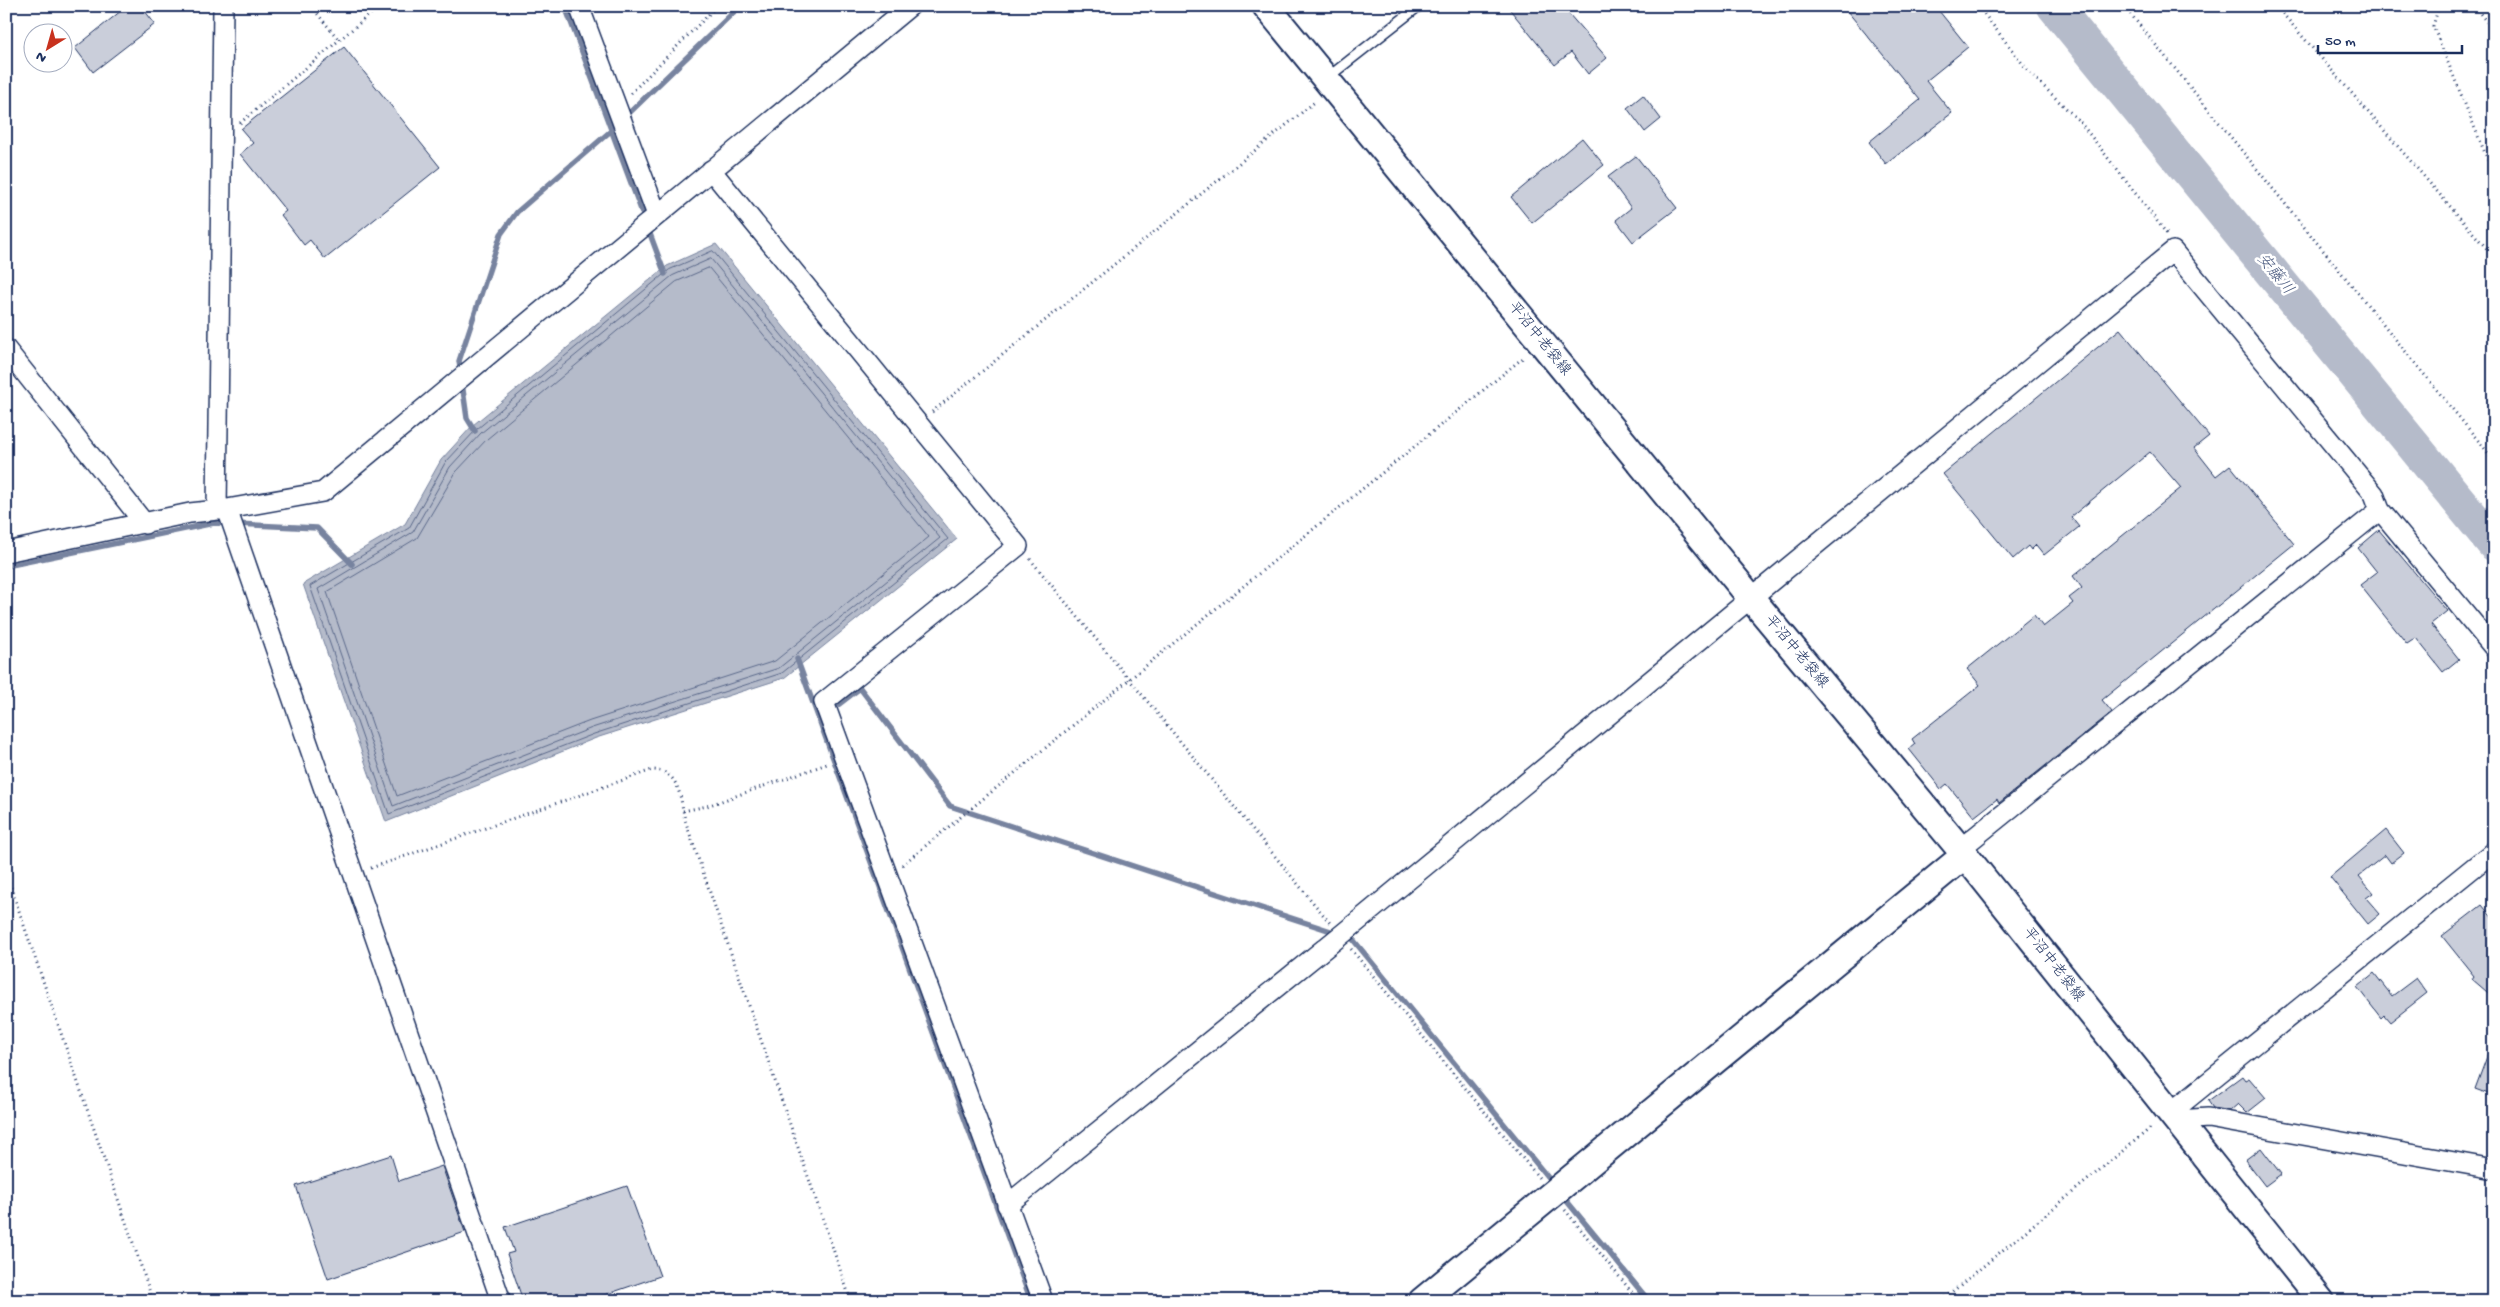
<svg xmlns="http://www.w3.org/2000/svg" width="2500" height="1307" font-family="'Gochi Hand','Klee One',sans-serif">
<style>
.water{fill:#b5bbca;stroke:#77839f}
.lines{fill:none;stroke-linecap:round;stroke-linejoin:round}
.shore{stroke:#596789;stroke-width:1}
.stream{stroke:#77839f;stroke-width:5.5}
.river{stroke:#b5bbca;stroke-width:35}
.building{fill:#caceda;stroke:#1b2f5e}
.lane-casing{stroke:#1b2f5e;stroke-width:12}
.street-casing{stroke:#1b2f5e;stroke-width:22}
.secondary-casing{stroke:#1b2f5e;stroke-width:30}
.path{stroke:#1b2f5e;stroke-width:3;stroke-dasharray:1 4;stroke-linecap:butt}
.lane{stroke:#fff;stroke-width:9}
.street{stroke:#fff;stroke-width:19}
.secondary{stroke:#fff;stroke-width:26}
.labels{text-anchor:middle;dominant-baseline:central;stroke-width:5;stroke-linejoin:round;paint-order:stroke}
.street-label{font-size:15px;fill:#1b2f5e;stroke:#fff}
.water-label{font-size:16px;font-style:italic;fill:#49597e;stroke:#fff}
</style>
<rect width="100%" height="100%" fill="#fff"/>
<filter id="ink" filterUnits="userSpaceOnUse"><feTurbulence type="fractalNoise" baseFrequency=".02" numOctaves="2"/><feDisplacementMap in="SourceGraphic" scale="10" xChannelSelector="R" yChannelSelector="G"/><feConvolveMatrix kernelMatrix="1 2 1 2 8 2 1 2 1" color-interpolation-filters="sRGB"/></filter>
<g filter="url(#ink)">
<path class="water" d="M 716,244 L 957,539 L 784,678 L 596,738 L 386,822 L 303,584 L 405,524 L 441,460 L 473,425 L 667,266 Z"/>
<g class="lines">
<path class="shore" d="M 713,251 L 948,539 L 782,673 L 594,734 L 389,814 L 310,586 L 409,528 L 445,463 L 477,429 L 669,270 Z
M 711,259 L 940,538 L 779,668 L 592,728 L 393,806 L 318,589 L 413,532 L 450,467 L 481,433 L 672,276 Z
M 709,268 L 929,537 L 775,661 L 590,721 L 397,796 L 327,592 L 417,538 L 456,472 L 487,439 L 676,282 Z"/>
<path class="stream" d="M 565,6 L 665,274
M 625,117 L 740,6
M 461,374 L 459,361 L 501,234 L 517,212 L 613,129
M 462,383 L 467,418 L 475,431
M 6,566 L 214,523 L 317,528 L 352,564
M 797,659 L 1031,1301
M 830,711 L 860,688 L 950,806 L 1337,933
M 1345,935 L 1351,937 L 1554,1185
M 1561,1194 L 1649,1301"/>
<path class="river" d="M 2054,6 L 2494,544"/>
</g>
<path class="building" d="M 127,6 L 141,6 L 155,24 L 93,72 L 75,48 Z
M 1507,6 L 1562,6 L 1607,58 L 1588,74 L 1571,52 L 1555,65 Z
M 1843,6 L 1935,6 L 1968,47 L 1926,81 L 1952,113 L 1886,164 L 1869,142 L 1920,100 Z
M 344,47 L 440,167 L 325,259 L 310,240 L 304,245 L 281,215 L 286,211 L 240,154 L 253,143 L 241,129 Z
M 1643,95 L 1661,119 L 1645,132 L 1627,108 Z
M 1582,138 L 1604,165 L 1532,223 L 1511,197 Z
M 1636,156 L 1677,208 L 1633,242 L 1616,220 L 1631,208 L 1608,177 Z
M 2120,329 L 2209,436 L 2194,448 L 2216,476 L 2230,465 L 2294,544 L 2102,700 L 2112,712 L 1999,803 L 1997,799 L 1974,817 L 1947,784 L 1941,789 L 1909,749 L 1915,744 L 1912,739 L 1980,685 L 1967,669 L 2034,615 L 2043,627 L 2073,603 L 2069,598 L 2082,588 L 2073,576 L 2181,488 L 2150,452 L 2071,517 L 2079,527 L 2044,555 L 2036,545 L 2031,550 L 2028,546 L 2013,559 L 1943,474 Z
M 2379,530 L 2447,611 L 2431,624 L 2459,659 L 2443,672 L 2416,638 L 2407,644 L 2360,585 L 2377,572 L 2358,548 Z
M 2386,830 L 2404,853 L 2391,863 L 2385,855 L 2359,876 L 2373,893 L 2366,898 L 2380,914 L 2368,924 L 2330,877 Z
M 2482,905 L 2494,920 L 2494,998 L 2472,979 L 2474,976 L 2442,936 Z
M 2374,973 L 2392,996 L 2416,978 L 2427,993 L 2390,1022 L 2384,1015 L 2381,1018 L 2357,987 Z
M 2492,1043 L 2494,1043 L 2494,1096 L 2475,1089 Z
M 2242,1076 L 2245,1080 L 2249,1078 L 2266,1098 L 2247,1113 L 2238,1104 L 2230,1111 L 2213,1108 L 2208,1101 Z
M 2261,1148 L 2281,1174 L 2265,1186 L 2245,1160 Z
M 391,1155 L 399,1181 L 442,1166 L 465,1232 L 328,1279 L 296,1186 Z
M 627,1186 L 660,1276 L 587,1301 L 523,1301 L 507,1254 L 514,1252 L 505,1227 Z"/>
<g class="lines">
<g class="lane-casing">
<path id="lane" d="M 1327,78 L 1419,6"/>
</g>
<g class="street-casing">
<path id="street" d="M 579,6 L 657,215
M 711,170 L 1018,546 L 824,702 L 1043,1301
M 6,349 L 145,524
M 227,509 L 501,1301
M 217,510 L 223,6
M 6,552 L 190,513 L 227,509 L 323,492 L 910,6
M 1960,849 L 2380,510
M 2170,1113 L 2494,851
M 2178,1120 L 2208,1118 L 2494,1169
M 1007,1205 L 1340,936 L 2173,251 L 2374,494 L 2380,510 L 2494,648"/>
</g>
<g class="secondary-casing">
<path id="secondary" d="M 1266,6 L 1751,598 L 1960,849 L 2321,1301
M 1422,1301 L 1965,855"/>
</g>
<path class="path" d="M 311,6 L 339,40
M 1978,6 L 2029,72 L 2080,122 L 2167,234
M 2124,6 L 2494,460
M 2276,6 L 2494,257
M 2439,6 L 2433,26 L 2494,175
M 2474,6 L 2494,31
M 631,93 L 717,6
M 240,123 L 380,6
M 932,412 L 1316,101
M 1030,559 L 1330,923
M 683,811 L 707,806 L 827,764
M 902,865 L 1524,357
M 371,868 L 652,770 C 680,770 680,798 685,820 L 851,1301
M 6,873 L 153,1301
M 1351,949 L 1539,1178
M 1565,1210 L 1639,1301
M 1941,1301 L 2153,1126"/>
<use href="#lane" class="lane"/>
<use href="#street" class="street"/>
<use href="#secondary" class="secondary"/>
</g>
</g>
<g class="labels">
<g class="street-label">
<text transform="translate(1539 339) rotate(51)">平沼中老袋線</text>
<text transform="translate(1796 652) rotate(50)">平沼中老袋線</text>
<text transform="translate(2053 965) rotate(52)">平沼中老袋線</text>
</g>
<g class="water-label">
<text transform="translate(2274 275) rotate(51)">安藤川</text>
</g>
</g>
<rect width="2500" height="1307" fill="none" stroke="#fff" stroke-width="25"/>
<rect x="12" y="12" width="2475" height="1282" fill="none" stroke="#1b2f5e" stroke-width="2" filter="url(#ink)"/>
<g transform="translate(48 48) rotate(217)"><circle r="24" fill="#ffffff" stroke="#a4acbf"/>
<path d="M0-4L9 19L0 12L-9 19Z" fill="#c8321e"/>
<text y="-8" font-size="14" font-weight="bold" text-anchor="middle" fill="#1b2f5e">N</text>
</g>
<path d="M2318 45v8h144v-8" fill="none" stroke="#1b2f5e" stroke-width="2.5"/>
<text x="2325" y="45" font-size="15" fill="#1b2f5e" stroke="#ffffff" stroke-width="4" paint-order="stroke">50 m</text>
</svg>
